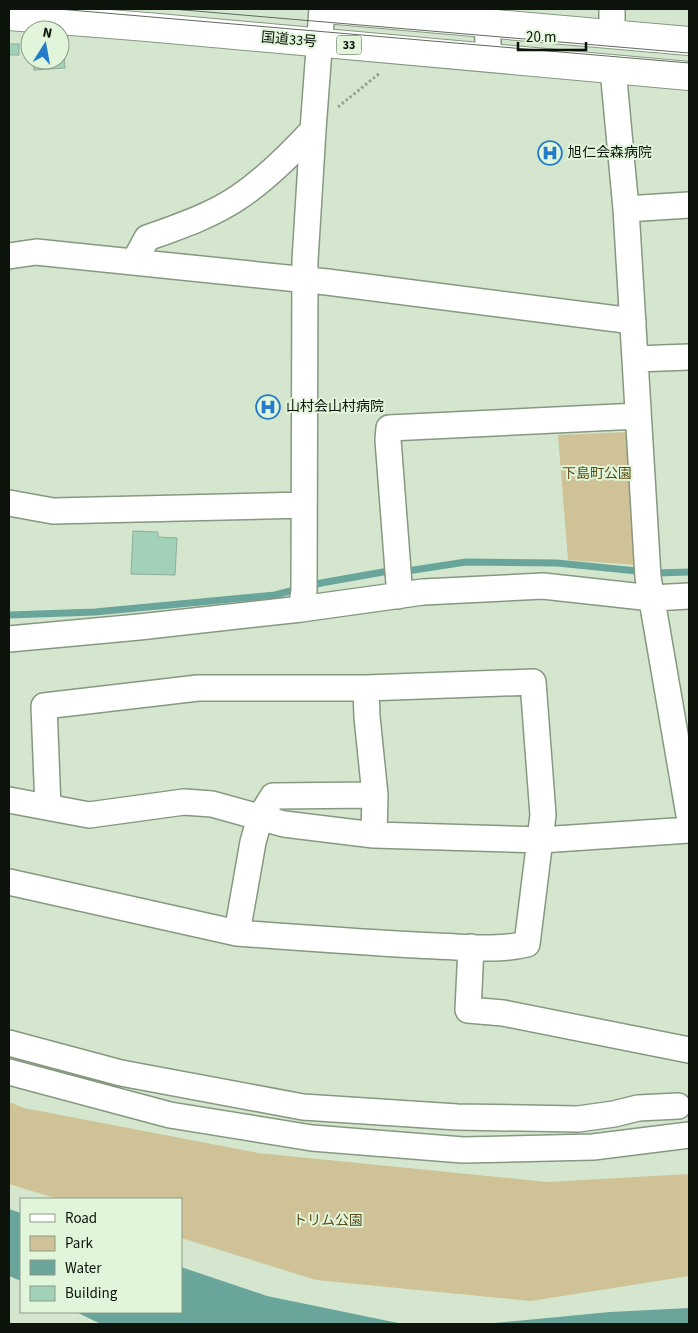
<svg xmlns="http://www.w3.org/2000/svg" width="698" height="1333" font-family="'Source Sans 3','Noto Sans JP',sans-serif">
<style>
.green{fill:#cfc296}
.water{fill:#6aa59c}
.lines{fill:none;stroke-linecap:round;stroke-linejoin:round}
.stream{stroke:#6aa59c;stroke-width:7}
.building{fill:#a1d1b7;stroke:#8fac9c}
.minor-casing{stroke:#869880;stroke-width:28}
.highway-casing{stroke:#869880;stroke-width:30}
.path{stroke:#94a38f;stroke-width:3;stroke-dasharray:2.5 2.5;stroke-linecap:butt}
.minor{stroke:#fff;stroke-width:25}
.highway{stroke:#fff;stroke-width:28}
.tram{stroke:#5e6a5b;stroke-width:1}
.labels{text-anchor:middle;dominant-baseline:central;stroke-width:4;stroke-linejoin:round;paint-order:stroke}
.shield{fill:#e1f5db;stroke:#4c5749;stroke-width:1}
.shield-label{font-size:12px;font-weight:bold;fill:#0c130a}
.street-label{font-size:14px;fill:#0c130a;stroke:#e1f5db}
.poi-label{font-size:14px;fill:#0c130a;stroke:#e1f5db;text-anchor:start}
.park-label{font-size:14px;fill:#5c4d16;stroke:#e1f5db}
</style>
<rect width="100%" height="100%" fill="#d4e7ce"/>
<path class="green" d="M 629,432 L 637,565 L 568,560 L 558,435 Z
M 9,1102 L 24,1108 L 258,1153 L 548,1182 L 689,1174 L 689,1276 L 531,1301 L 316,1280 L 181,1238 L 181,1199 L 58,1199 L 9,1184 Z"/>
<path class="water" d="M 9,1209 L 21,1213 L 21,1281 L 9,1276 Z
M 181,1267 L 267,1296 L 403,1324 L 101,1324 L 76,1312 L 181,1312 Z
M 689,1308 L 689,1324 L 484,1324 L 610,1312 Z"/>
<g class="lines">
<path class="stream" d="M 9,615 L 95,612 L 275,595 L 321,583 L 383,572 L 407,571 L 466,562 L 557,563 L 657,573 L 689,572"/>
</g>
<path class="building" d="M 60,43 L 63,43 L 65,68 L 34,70 L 33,60 L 60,60 Z
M 9,44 L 19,44 L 19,55 L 9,55 Z
M 133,531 L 158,532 L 158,537 L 177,538 L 175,575 L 131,574 Z"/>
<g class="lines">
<g class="minor-casing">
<path id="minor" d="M 486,9 L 489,58
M 612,34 L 612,9
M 613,69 L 626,209 L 648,577 L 689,815
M 626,209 L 689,205
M 9,256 L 36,252 L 327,282 L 633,321
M 134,262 L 147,238 C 178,227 211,216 239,197 C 267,178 290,155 313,130
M 635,359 L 689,357
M 9,503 L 53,511 L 304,505
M 398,596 L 399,584 L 388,440 L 389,428 L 638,416
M 301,609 L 304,591 L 305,261 L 313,130 L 322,9
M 9,639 L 139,627 L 301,609 L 423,592 L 543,586 L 652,598 L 689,596
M 9,800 L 89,815 L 184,802 L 212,804 L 284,824 L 374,835 L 541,840 L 689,830
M 48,807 L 44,706 L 198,688 L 366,688
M 374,835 L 375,795 L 367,717 L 366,688 L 533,682 L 543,815 L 527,944 C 498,951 466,947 436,946 C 369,943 303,938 237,933 L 253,842 L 260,817 L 273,796 L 375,795
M 9,882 L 237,933
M 471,947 L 468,1010 L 503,1013 L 689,1050
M 9,1043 L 121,1073 L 303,1107 L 457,1117 L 578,1119 L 614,1114 L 638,1108 L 678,1106
M 9,1072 L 170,1115 L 312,1138 L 463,1150 L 593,1147 L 689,1135"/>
</g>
<g class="highway-casing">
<path id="highway" d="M 325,9 L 689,41
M 9,16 L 147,27 L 689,76"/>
</g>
<path class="path" d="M 338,107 L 380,73"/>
<use href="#minor" class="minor"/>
<use href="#highway" class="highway"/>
<path class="tram" d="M 58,9 L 689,63
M 172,9 L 689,53"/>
</g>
<defs>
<g id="hospital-ring" transform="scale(1.25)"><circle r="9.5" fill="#e1f5db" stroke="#257bc9" stroke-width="1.5"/><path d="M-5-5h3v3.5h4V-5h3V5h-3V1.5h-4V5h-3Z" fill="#257bc9"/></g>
</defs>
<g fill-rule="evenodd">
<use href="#hospital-ring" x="550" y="153"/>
<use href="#hospital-ring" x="268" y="407"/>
</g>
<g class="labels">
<rect class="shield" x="336.5" y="35.5" width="25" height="19" rx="4"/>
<g class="shield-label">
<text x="349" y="45">33</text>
</g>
<g class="street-label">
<text transform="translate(289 40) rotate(5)">国道33号</text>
</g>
<g class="poi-label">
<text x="568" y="153">旭仁会森病院</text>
<text x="286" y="407">山村会山村病院</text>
</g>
<g class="park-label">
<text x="597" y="474">下島町公園</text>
<text x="328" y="1221">トリム公園</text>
</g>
</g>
<rect width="698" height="1333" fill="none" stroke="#0c130a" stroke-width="20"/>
<rect x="20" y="1198" width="162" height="115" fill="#e1f5db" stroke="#8c9b87"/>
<rect x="30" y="1214" width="25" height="8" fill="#ffffff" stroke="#8c9b87"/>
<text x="65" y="1223" font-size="15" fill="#0c130a">Road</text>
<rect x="30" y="1236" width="25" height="15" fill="#cfc296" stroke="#8c9b87"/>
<text x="65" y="1248" font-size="15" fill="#0c130a">Park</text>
<rect x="30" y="1260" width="25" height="15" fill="#6aa59c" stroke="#8c9b87"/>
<text x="65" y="1273" font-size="15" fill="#0c130a">Water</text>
<rect x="30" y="1286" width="25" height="15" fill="#a1d1b7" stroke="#8c9b87"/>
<text x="65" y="1298" font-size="15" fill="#0c130a">Building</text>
<g transform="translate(45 45) rotate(11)"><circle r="24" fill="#e1f5db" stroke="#8c9b87"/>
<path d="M0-4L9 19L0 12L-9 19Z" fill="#257bc9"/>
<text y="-8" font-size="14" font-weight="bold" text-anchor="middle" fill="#0c130a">N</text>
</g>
<path d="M518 42v8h68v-8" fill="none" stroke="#0c130a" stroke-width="2.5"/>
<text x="526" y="42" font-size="15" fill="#0c130a" stroke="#e1f5db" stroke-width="4" paint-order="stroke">20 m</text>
</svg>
